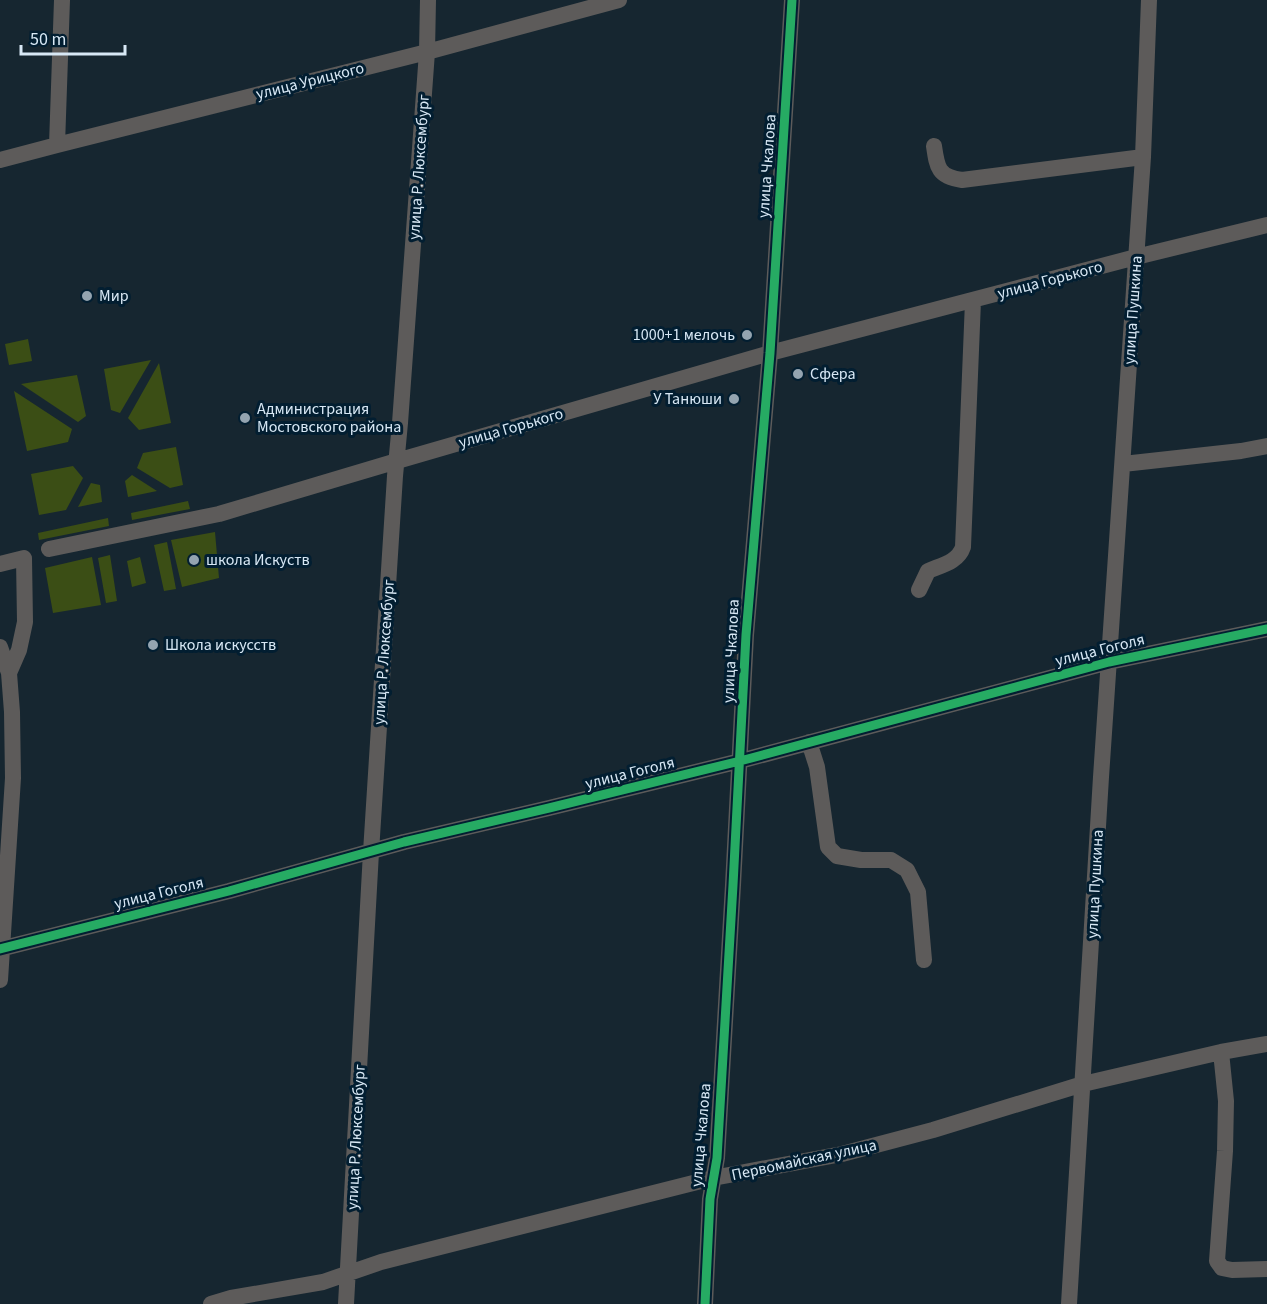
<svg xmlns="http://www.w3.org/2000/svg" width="1267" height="1304" font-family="'Source Sans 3',sans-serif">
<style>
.green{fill:#3b4e15}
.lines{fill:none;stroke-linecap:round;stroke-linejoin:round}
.minor{stroke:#5d5b5a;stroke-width:16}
.cycleway-casing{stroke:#021e31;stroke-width:13}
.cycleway{stroke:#26ab63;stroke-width:9}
.poi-dot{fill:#94a4b0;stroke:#021e31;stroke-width:2}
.labels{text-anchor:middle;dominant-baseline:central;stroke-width:6;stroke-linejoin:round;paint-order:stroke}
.street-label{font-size:16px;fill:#d8e8f5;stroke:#021e31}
.poi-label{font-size:16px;fill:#d8e8f5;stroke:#021e31;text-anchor:start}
</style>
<rect width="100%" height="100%" fill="#162630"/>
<path class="green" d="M 28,339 L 32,361 L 9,365 L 5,344 Z
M 151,360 L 120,413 L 111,410 L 104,369 Z
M 159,363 L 171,423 L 139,430 L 128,418 Z
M 77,375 L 86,416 L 78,422 L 21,384 Z
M 14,391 L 72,429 L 68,442 L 27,451 Z
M 176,447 L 183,485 L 170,488 L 137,468 L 143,453 Z
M 73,466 L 83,478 L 66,510 L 39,515 L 31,474 Z
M 132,475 L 157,491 L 128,497 L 125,481 Z
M 91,483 L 100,485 L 102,502 L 78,507 Z
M 188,501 L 190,509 L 132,520 L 131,513 Z
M 108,518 L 109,526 L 39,540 L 38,533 Z
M 215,532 L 219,578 L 182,587 L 171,540 Z
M 167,542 L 176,589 L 164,591 L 154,545 Z
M 110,555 L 117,601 L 106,603 L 98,558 Z
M 92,557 L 101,605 L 53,613 L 45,568 Z
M 140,557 L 146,583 L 132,587 L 127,561 Z"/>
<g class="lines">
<path class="minor" d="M 57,145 L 62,0
M 934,146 C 937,167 938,177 962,180 L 1143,157
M 0,160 L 57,145 L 427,52 L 619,0
M 1123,464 L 1241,451 L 1267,446
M 49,549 L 219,514 L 397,461 L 770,353 L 1136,257 L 1267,225
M 0,564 L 24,558 L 25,622 L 19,650 L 9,673
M 919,590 L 928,571 C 942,565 958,562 963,547 L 973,301
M 0,647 L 9,673 L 12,712 L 13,778 L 0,980
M 809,742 L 817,767 L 828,847 L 837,856 L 861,860 L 891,860 L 907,870 L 918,892 L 924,960
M 0,949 L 229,891 L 404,842 L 549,808 L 740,761 L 1109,662 L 1267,629
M 1221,1052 L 1226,1101 L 1225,1151 L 1217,1261 L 1222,1268 L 1232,1270 L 1267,1269
M 211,1304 L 231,1298 L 323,1282 L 381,1262 L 713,1178 L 842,1154 L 933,1130 L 1083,1084 L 1221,1052 L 1267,1044
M 346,1304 L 371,852 L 395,476 L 400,423 L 427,52 L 428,0
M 705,1304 L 710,1199 L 717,1158 L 733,885 L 746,635 L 770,353 L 792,0
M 1069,1304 L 1101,777 L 1143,157 L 1149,0"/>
<g class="cycleway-casing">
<path id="cycleway" d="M 0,949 L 229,891 L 404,842 L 549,808 L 740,761 L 1109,662 L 1267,629
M 705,1304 L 710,1199 L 717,1158 L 733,885 L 746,635 L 770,353 L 792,0"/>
</g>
<use href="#cycleway" class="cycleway"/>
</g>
<g class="poi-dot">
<circle cx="87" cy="296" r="6"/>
<circle cx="747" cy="335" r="6"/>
<circle cx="798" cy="374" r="6"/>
<circle cx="734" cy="399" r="6"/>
<circle cx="245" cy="418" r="6"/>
<circle cx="194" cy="560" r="6"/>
<circle cx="153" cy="645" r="6"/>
</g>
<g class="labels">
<g class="street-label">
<text transform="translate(310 81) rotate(-14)">улица Урицкого</text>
<text transform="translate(767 166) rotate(-86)">улица Чкалова</text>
<text transform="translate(419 167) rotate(-86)">улица Р. Люксембург</text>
<text transform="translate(1050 280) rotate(-15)">улица Горького</text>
<text transform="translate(1133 310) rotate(-86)">улица Пушкина</text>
<text transform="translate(511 428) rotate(-16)">улица Горького</text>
<text transform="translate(1100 650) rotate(-14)">улица Гоголя</text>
<text transform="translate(731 651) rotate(-87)">улица Чкалова</text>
<text transform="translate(384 652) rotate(-86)">улица Р. Люксембург</text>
<text transform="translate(630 773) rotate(-14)">улица Гоголя</text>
<text transform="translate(1095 884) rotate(-87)">улица Пушкина</text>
<text transform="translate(159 893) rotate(-14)">улица Гоголя</text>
<text transform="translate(701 1135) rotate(-85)">улица Чкалова</text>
<text transform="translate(356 1137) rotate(-87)">улица Р. Люксембург</text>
<text transform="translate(804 1160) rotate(-12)">Первомайская улица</text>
</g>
<g class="poi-label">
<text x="99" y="296">Мир</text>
<text x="735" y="335" text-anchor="end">1000+1 мелочь</text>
<text x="810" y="374">Сфера</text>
<text x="722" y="399" text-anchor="end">У Танюши</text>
<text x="257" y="409">Администрация<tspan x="257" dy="18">Мостовского района</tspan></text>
<text x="206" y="560">школа Искуств</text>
<text x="165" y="645">Школа искусств</text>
</g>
</g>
<path d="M21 45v9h104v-9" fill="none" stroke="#d8e8f5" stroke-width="3"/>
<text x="30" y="45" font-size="18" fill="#d8e8f5" stroke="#021e31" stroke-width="4.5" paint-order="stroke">50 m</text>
</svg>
